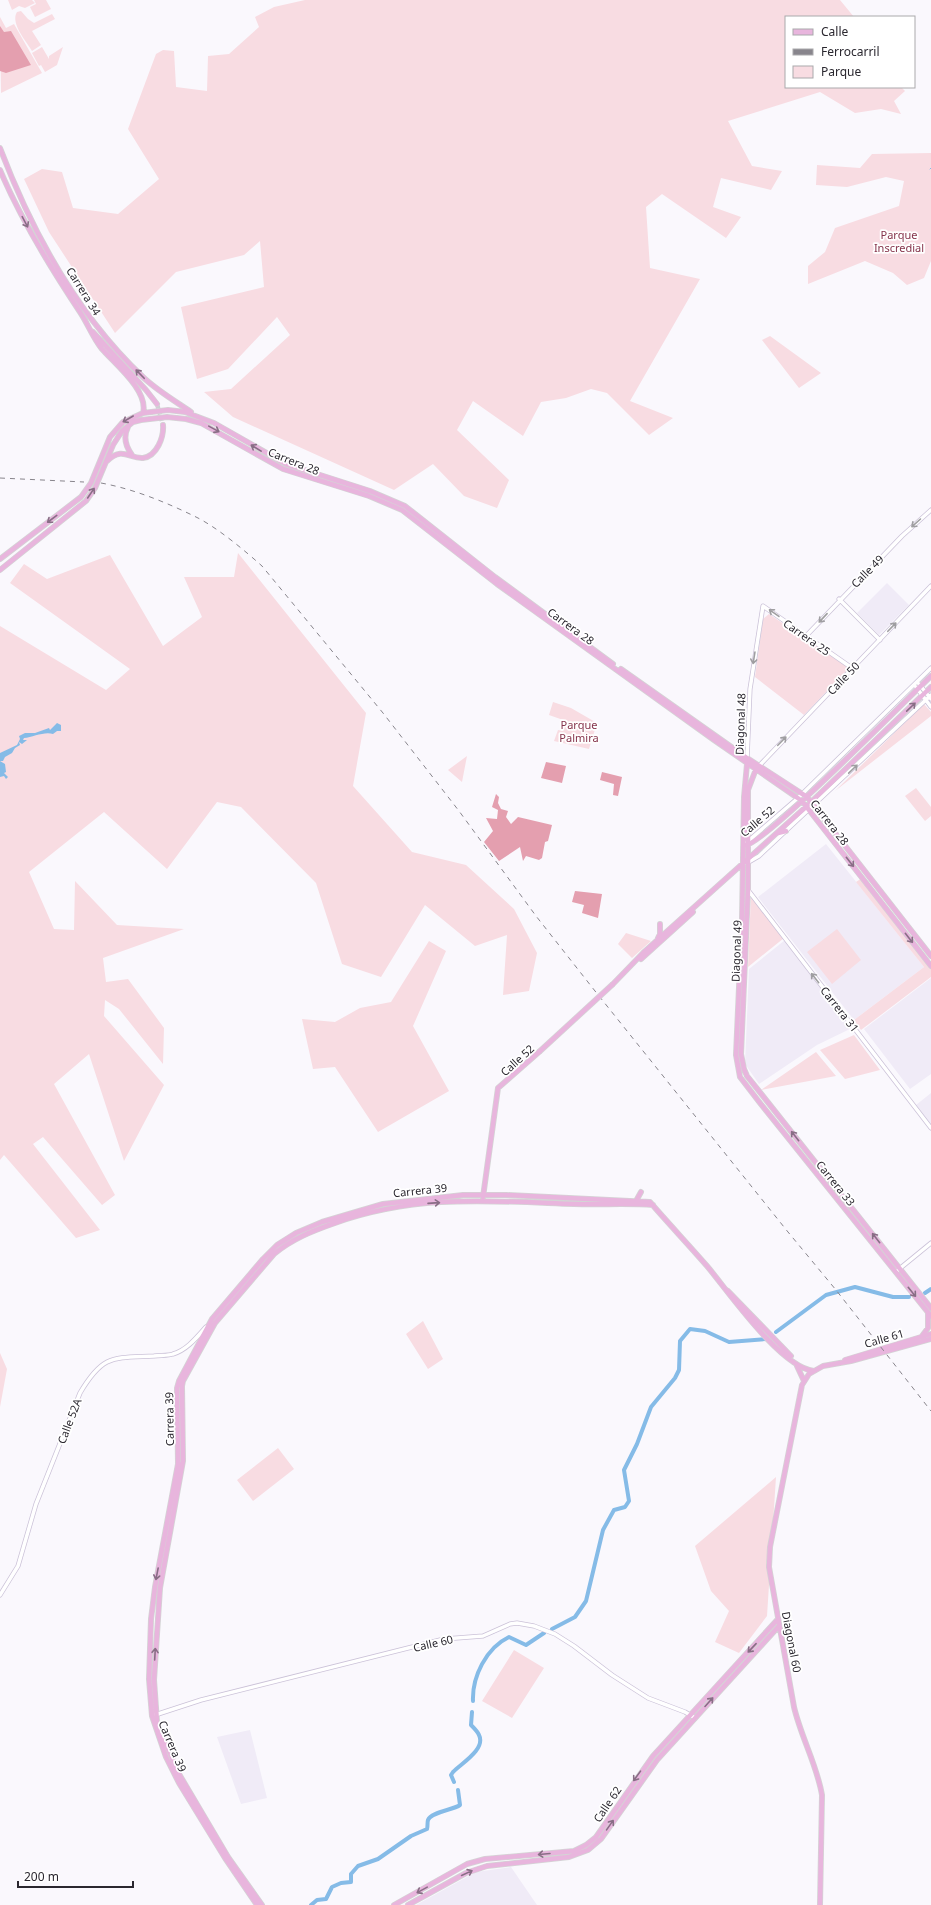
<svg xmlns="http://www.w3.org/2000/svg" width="931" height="1905" font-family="'Noto Sans',sans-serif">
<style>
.built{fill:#f0ebf7}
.green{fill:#f8dce2}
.forest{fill:#e49faf}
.water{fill:#85bbe7}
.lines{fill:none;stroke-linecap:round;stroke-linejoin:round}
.stream{stroke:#85bbe7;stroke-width:1}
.canal{stroke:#85bbe7;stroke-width:4}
.major-tunnel{stroke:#d0ced4;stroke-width:4.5;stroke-dasharray:4.5 2;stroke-linecap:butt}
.minor-casing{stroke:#cbc2d8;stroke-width:5}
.major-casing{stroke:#d4d4d5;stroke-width:6}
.minor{stroke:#fff;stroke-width:3.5}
.major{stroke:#e8b5dd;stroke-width:4.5}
.rail{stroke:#88858c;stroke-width:1;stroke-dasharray:5 5;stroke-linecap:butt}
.major-bridge-casing{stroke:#d4d4d5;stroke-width:6;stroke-linecap:butt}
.major-bridge{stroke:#e8b5dd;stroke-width:4.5}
.oneway{stroke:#896e86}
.oneway2{stroke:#9f9ea1}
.labels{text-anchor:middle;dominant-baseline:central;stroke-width:3.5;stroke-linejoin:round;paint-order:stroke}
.park-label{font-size:11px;fill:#85334b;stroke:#fff}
.street-label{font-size:11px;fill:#2a272f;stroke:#fff}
</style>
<rect width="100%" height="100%" fill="#faf8fd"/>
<path class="built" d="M 887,583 L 909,605 L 879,635 L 857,613 Z
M 826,844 L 924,967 L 854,1020 L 758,897 Z
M 785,940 L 852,1028 L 817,1045 L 759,1084 L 745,1064 L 749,969 Z
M 931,978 L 931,1074 L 910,1089 L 864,1029 Z
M 931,1093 L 931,1125 L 916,1105 Z
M 250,1730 L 267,1798 L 241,1804 L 217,1737 Z
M 511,1867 L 537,1905 L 416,1905 L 476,1872 Z"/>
<path class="green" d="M 8,0 L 32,0 L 35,3 L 25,8 L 19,6 L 12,10 Z
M 34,0 L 46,0 L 51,9 L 35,17 L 30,7 L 36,4 Z
M 305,0 L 840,0 L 854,17 L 786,17 L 786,87 L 901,87 L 905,91 L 894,101 L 901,114 L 881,109 L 855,113 L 820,92 L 728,121 L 752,166 L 782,171 L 771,190 L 721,178 L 713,207 L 741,217 L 726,238 L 662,194 L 646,207 L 650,268 L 700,279 L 630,401 L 673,418 L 649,435 L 607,393 L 591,389 L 566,398 L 541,402 L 523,436 L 473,401 L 457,430 L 509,480 L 497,508 L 464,496 L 433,464 L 394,490 L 233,417 L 204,392 L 231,389 L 290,335 L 277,317 L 228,369 L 197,379 L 181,307 L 264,287 L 260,241 L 244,255 L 176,272 L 115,333 L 49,232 L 24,179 L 42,169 L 62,172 L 73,208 L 118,214 L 159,179 L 128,129 L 156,54 L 163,50 L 174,51 L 176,87 L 207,91 L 208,56 L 229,54 L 259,27 L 255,17 L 274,7 Z
M 21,11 L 28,19 L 34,23 L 52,14 L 55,19 L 32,31 L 41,45 L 32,51 C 26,41 10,23 17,12 Z
M 0,17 L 6,28 L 14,24 L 42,73 L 1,93 Z
M 42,47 L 49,59 L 49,56 L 63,47 L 57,65 L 45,72 L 41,65 L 39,66 L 32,53 Z
M 931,153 L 931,261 L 924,278 L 907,285 L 893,273 L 865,261 L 808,284 L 808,266 L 825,252 L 835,228 L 899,206 L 904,181 L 886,177 L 847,187 L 816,185 L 817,165 L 860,168 L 872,154 Z
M 770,336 L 821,373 L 799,388 L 762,340 Z
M 238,553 L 366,713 L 353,786 L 412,852 L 466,865 L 514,909 L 537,953 L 529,991 L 503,995 L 507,935 L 475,946 L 425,905 L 381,977 L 342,964 L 316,883 L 241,807 L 217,802 L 167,869 L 104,812 L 29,872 L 54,929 L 74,930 L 75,881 L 117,925 L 184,929 L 103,958 L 106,982 L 128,979 L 164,1028 L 163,1064 L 119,1009 L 105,1000 L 104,1016 L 164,1085 L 124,1161 L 89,1054 L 54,1084 L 115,1195 L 102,1205 L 43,1137 L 33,1144 L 100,1230 L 76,1238 L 4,1155 L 0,1160 L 0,626 L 106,690 L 130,669 L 10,583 L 24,564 L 47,579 L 110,555 L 163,646 L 202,617 L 184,577 L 234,577 Z
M 769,614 L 849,668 L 804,715 L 755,677 L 763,619 Z
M 553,702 L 571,708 L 597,723 L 589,749 L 554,741 L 558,730 L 563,731 L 566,721 L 549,715 Z
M 924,704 L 931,712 L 931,716 L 835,791 Z
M 467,756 L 462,782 L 448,770 Z
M 916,788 L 931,807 L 931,816 L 925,821 L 905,796 Z
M 862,878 L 931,966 L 931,977 L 861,1030 L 854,1020 L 924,967 L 856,882 Z
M 751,895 L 784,938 L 748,967 Z
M 837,929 L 861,960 L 832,984 L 807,952 Z
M 626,933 L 651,941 L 632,958 L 618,944 Z
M 429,941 L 446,951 L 413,1026 L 449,1091 L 378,1132 L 335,1067 L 313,1069 L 302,1019 L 335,1022 L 360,1008 L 391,1002 Z
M 854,1035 L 880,1070 L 845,1079 L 820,1050 Z
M 816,1052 L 836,1076 L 761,1090 Z
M 423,1321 L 443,1359 L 428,1369 L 406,1334 Z
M 0,1353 L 7,1369 L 0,1407 Z
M 278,1448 L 294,1469 L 253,1501 L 237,1480 Z
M 776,1477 L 767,1616 L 739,1653 L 715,1642 L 729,1611 L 711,1591 L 695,1546 Z
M 514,1650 L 544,1668 L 512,1718 L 482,1701 Z"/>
<path class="forest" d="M 0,26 L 4,32 L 11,31 L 31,65 L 6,73 L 0,71 Z
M 546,762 L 566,766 L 562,783 L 541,778 Z
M 602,772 L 622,777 L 618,796 L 613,795 L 614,784 L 600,780 Z
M 496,794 L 499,797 L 498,803 L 501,809 L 508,811 L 506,817 L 511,824 L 518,817 L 552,825 L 548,841 L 545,842 L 542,858 L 539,860 L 526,856 L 523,861 L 520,847 L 499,861 L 484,842 L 493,831 L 486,818 L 497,819 L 498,810 L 492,807 Z
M 575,891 L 602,894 L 598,918 L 582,913 L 584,905 L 572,902 Z"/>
<path class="water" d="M 57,723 L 61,725 L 61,731 L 57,731 L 53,734 C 45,731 33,737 24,738 L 23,740 L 27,740 L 22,744 L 19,742 L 20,745 L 15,748 L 12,753 L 5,757 L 3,761 L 0,761 L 5,764 L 6,772 L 4,773 L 8,777 L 6,779 L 4,776 L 0,777 L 0,753 L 17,745 L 20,739 L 19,736 L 25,733 L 35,733 L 49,728 L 50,730 Z"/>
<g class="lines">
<path class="stream" d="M 930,169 L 931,168"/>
<path class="canal" d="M 925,1293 L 931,1289
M 776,1332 L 826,1295 L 855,1287 L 893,1297 L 909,1297
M 552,1629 L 575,1617 L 586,1601 L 603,1530 L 614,1510 L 625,1507 L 629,1501 L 624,1470 L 637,1444 L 651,1407 L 675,1378 L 679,1370 L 680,1341 L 690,1329 L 705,1331 L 729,1342 L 766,1339
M 473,1701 C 472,1677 486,1648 509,1637 L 526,1645 L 544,1633
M 454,1782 L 451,1775 L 453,1772 C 462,1763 486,1749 479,1735 C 478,1732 474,1728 471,1725 L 472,1712
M 311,1905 L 317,1900 L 326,1899 L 332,1887 L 341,1883 L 351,1882 L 351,1874 L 358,1866 L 378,1859 L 411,1836 L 427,1829 C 428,1826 427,1823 428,1820 C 431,1812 453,1810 460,1805 L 458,1790"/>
<path class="major-tunnel" d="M 157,404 L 163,425"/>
<g class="minor-casing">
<path id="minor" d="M 839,599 L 880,640
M 806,636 L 902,536 L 931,510
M 919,684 L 931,699
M 916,687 L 931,707
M 747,759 L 750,689 L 763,606 L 852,668
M 758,767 L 931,586
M 747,842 L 798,798 L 931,668
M 747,863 L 759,856 L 931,695
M 748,890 L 931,1128
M 898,1270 L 931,1243
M 0,1595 L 18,1566 L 36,1504 L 80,1393 C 103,1354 113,1358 154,1356 C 160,1355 168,1356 173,1354 C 187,1350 197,1337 206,1327
M 155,1715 L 201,1700 L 444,1639 L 483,1636 L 510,1624 L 517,1623 L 534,1626 L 555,1634 L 574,1646 L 612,1675 L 648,1698 L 685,1712 L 695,1718"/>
</g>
<g class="major-casing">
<path id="major" d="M 0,148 C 32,232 78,316 144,378 C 158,391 175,401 191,412
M 0,170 C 21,220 50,267 80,312 C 88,324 93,338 102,349 C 115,364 149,391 143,413
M 93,332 L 146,390 L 157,404
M 128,427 C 123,437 126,447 132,455
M 107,461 C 123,446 129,459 143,458 C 157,456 164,437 163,425
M 0,559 L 81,497 L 91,483 L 110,437 L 123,422 L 143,413 L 168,410 L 185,412 L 214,423 L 286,464 L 370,491 L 405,506 L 495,577 L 613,664
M 0,570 L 86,501 L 95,488 L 113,445 L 122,431 L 133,422 L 141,420 L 167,417 L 186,419 L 201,423 L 283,469 L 369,496 L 402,510 L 497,584 L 714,740 L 802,801 L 931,966
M 621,669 L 747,758 L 807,797 L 931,956
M 747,764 L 744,797 L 742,920 L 736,1055 L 740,1077 L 760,1103 L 931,1316
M 756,769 L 748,790 L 748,890 L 741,1054 L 744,1069 L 747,1076 L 931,1308
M 778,833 L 786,831
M 746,845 C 764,844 908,698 931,676
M 658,938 L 660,934 L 660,924
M 641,959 L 693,912
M 613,984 L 643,953 L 807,806 L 931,687
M 483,1197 L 498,1088 L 539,1052
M 636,1201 L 641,1192
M 728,1291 L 791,1356
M 922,1336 L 928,1328 L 928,1313
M 845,1360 L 931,1334
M 797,1366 L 804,1381
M 257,1905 L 225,1858 L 179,1783 L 166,1757 L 152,1716 L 149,1679 L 151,1619 L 155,1587 L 178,1464 L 177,1388 L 179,1381 L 212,1319 L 263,1259 L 277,1245 L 296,1233 L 322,1222 L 383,1204 L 463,1195 L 506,1195 L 650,1202 C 668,1223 688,1244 707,1266 C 728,1291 781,1368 814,1371
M 262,1905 L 228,1857 L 179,1774 L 157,1722 L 154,1680 L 160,1588 L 183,1461 L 182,1386 L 183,1381 L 215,1323 L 274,1254 C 292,1239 312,1231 335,1223 C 416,1194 491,1201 574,1204 C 601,1205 627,1203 653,1205
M 394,1905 L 467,1864 L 485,1859 L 574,1851 L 586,1845 L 596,1837 L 653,1756 L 778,1619
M 408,1905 L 466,1873 L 487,1866 L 569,1857 L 588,1850 L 601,1839 L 657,1760 L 779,1626
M 820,1905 L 822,1795 C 817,1765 801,1737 794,1707 L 769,1567 L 770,1547 L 802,1385 L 809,1374 L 823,1366 L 851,1361 L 931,1339"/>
</g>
<use href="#minor" class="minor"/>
<use href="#major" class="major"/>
<path class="rail" d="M 0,478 L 84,482
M 101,483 C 134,489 168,503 198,518 C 219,529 244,550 262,566 L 383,713 L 459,811 L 536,916 L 595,991 L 788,1232 L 836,1290 L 931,1411"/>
<g class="major-bridge-casing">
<path id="major-bridge" d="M 539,1052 L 613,984"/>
</g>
<use href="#major-bridge" class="major-bridge"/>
</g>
<defs><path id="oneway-shaft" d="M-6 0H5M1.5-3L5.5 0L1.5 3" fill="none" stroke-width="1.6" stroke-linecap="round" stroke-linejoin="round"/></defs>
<g class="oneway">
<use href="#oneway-shaft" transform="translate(25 222) rotate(62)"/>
<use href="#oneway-shaft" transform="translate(140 374) rotate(-134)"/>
<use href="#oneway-shaft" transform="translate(128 419) rotate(150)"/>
<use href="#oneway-shaft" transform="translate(214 429) rotate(29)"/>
<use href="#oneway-shaft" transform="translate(256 448) rotate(-149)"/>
<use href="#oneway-shaft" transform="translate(91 493) rotate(-56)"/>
<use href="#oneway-shaft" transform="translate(52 519) rotate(143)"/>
<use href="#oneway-shaft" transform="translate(911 707) rotate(-44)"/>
<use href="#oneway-shaft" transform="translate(850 862) rotate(52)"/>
<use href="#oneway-shaft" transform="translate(909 938) rotate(52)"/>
<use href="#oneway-shaft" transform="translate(795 1136) rotate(-128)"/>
<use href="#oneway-shaft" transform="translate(434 1203) rotate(-4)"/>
<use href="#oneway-shaft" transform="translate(876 1238) rotate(-128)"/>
<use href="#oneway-shaft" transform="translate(912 1292) rotate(51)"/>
<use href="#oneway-shaft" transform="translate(157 1574) rotate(101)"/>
<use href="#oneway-shaft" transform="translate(752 1648) rotate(133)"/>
<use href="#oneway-shaft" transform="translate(155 1654) rotate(-87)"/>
<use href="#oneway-shaft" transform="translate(709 1702) rotate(-48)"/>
<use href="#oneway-shaft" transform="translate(637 1776) rotate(126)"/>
<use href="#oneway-shaft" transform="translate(610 1825) rotate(-55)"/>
<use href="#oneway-shaft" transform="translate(544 1854) rotate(175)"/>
<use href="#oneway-shaft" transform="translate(467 1873) rotate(-25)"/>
<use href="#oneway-shaft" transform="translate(422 1890) rotate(151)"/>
</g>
<g class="oneway2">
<use href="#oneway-shaft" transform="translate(916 523) rotate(138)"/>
<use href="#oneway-shaft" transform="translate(774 613) rotate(-145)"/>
<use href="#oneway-shaft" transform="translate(823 618) rotate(133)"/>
<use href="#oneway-shaft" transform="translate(892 627) rotate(-46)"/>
<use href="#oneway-shaft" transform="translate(754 658) rotate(99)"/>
<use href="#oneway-shaft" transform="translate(782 741) rotate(-46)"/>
<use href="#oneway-shaft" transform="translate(853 769) rotate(-44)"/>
<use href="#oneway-shaft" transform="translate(815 978) rotate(-128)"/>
</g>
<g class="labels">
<g class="park-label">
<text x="899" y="234">Parque<tspan x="899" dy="13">Inscredial</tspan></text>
<text x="579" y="724">Parque<tspan x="579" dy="13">Palmira</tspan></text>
</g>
<g class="street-label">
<text transform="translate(84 291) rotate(58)">Carrera 34</text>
<text transform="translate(294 461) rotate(22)">Carrera 28</text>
<text transform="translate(867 571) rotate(-45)">Calle 49</text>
<text transform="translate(571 626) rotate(36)">Carrera 28</text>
<text transform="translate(807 637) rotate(35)">Carrera 25</text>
<text transform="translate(843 678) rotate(-46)">Calle 50</text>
<text transform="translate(740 724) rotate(-88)">Diagonal 48</text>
<text transform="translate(757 821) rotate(-40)">Calle 52</text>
<text transform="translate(830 822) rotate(52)">Carrera 28</text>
<text transform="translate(736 951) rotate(-88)">Diagonal 49</text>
<text transform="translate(840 1009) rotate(52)">Carrera 31</text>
<text transform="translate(517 1060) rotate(-42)">Calle 52</text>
<text transform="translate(836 1183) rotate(51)">Carrera 33</text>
<text transform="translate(420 1190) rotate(-6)">Carrera 39</text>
<text transform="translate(884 1338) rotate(-16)">Calle 61</text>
<text transform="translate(169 1419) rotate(-91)">Carrera 39</text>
<text transform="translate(69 1421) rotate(-69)">Calle 52A</text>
<text transform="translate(792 1642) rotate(79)">Diagonal 60</text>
<text transform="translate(433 1643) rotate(-13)">Calle 60</text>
<text transform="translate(173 1746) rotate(67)">Carrera 39</text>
<text transform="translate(607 1804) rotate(-56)">Calle 62</text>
</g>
</g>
<rect x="785" y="16" width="130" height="72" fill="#ffffff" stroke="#aaa9ac"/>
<rect x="793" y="29" width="20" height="6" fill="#e8b5dd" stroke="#aaa9ac"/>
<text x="821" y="36" font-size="12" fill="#2a272f">Calle</text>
<rect x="793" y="49" width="20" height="6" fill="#88858c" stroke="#aaa9ac"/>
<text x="821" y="56" font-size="12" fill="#2a272f">Ferrocarril</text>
<rect x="793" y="66" width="20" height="12" fill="#f8dce2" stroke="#aaa9ac"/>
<text x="821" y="76" font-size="12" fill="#2a272f">Parque</text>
<path d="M18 1881v6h115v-6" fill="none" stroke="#2a272f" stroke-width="2"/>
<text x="24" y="1881" font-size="12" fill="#2a272f" stroke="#ffffff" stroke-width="3" paint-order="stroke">200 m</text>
</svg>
